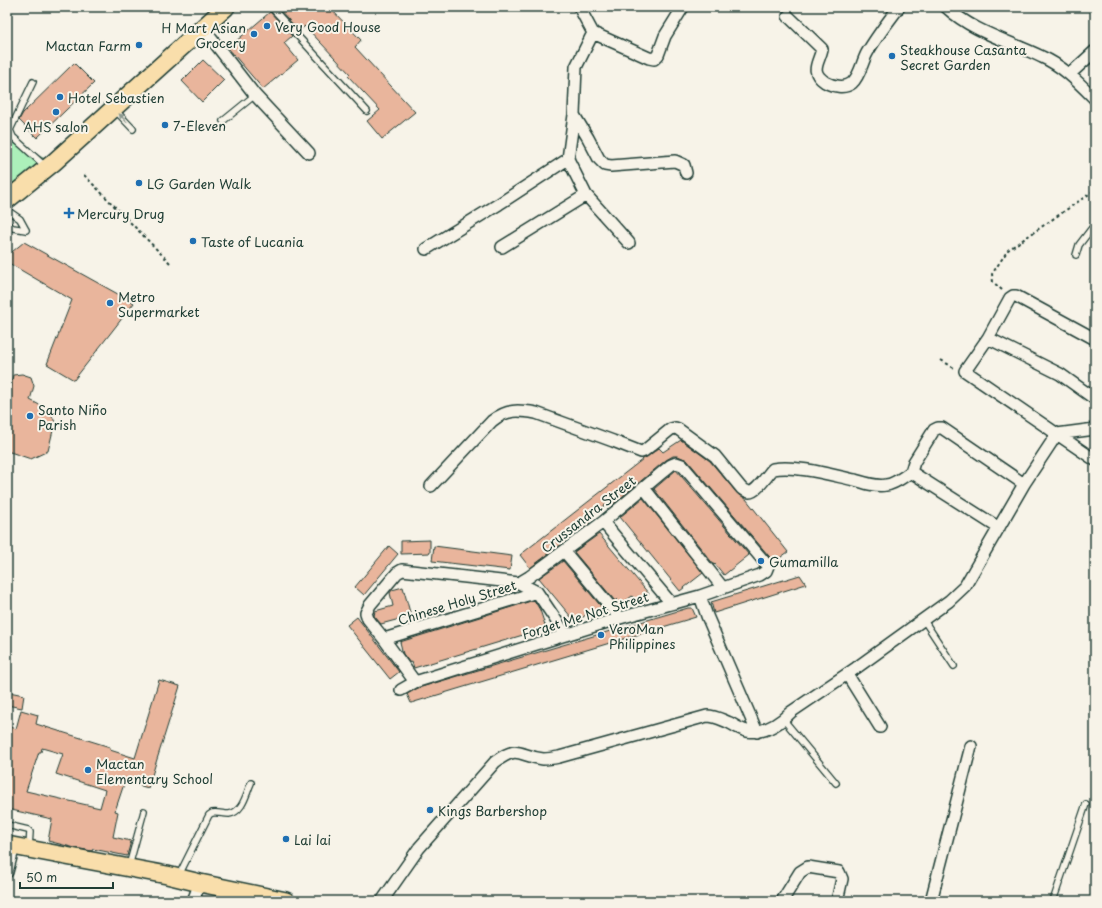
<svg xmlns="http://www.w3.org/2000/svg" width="1102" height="908" font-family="'Playpen Sans',sans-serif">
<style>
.green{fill:#acf0ba;stroke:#669677}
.building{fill:#e9b59c;stroke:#1f3d34;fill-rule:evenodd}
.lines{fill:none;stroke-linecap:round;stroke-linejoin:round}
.service-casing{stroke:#1f3d34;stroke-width:8}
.minor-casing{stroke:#1f3d34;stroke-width:14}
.primary-casing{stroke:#1f3d34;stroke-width:20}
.path{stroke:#1f3d34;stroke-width:2;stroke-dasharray:3 3;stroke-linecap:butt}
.service{stroke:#f7f3e8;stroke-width:5.5}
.minor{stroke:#f7f3e8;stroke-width:11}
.primary{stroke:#f9deab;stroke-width:17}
.oneway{fill:#8b988e}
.poi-dot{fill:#1f6fb2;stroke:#f7f3e8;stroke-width:1.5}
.labels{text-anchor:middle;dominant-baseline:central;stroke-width:4;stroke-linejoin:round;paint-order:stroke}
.poi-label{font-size:13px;fill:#1f3d34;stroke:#f7f3e8;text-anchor:start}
.street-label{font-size:13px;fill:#1f3d34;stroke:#f7f3e8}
</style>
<rect width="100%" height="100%" fill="#f7f3e8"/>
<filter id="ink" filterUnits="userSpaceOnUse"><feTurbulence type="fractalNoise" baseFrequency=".025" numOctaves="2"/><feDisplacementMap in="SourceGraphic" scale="8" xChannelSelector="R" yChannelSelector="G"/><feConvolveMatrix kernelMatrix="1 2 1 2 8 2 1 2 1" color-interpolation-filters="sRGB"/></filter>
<g filter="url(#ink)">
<path class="green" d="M 7,140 L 53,163 L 7,201 Z"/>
<path class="building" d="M 277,7 L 329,7 L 361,40 L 355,47 L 415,112 L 382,139 L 367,121 L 380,110 L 348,76 L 350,74 L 305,26 L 299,31 Z
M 270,12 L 292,36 L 284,43 L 298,60 L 263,89 L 228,48 Z
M 203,60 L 224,80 L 202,102 L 182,81 Z
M 74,63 L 94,83 L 37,138 L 19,120 L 23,113 Z
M 24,242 L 134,303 L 74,380 L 47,364 L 72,300 L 7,262 L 7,256 Z
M 22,374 L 31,377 L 34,386 L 30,400 L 49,410 L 55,422 L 48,451 L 31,459 L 7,451 L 7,390 L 9,391 L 13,375 Z
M 681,440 L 710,461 L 737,493 L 746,499 L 788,552 L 774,562 L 687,460 L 678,456 L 673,456 L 666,460 L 611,506 L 608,503 L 587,519 L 590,523 L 530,568 L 520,555 L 643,459 L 648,456 L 659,448 L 663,452 Z
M 676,470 L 749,555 L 724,575 L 715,564 L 714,565 L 654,489 Z
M 643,498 L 703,573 L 680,591 L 620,517 Z
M 599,534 L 649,594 L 638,603 L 632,596 L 622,604 L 617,599 L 615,601 L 574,552 Z
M 430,540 L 430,553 L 401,554 L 401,541 Z
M 389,546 L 398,554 L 364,595 L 355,587 Z
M 434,546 L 512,556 L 510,570 L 432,561 Z
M 563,561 L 604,610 L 593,619 L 588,613 L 576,623 L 539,578 Z
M 800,575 L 806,584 L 714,613 L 711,602 Z
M 403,587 L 411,616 L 381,624 L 374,616 L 375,611 L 393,606 L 390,593 L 392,590 Z
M 534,600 L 540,610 L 546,628 L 414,668 L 412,662 L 410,663 L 403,654 L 400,642 Z
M 688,608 L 692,608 L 696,617 L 411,703 L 407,694 L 418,688 L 475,671 Z
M 357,617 L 399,672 L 390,679 L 347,625 Z
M 159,680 L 180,686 L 148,788 L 125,781 L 115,811 L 118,812 L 113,837 L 131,841 L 127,856 L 93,849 L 92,851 L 75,848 L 48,841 L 52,819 L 7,809 L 7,734 L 9,734 L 11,727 L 16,729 L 21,710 L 38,715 L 36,724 L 110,747 L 110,750 L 135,758 ZM 42,748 L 63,754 L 56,774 L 105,790 L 100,808 L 26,791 L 39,752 L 41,752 Z
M 9,692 L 24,695 L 22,708 L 7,705 Z"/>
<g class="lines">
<g class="service-casing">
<path id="service" d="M 271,7 L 367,111
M 33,82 L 10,130 L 13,137 L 46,167
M 115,110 L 133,129
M 223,121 L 255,95
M 7,210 L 20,219 L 26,230
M 7,224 L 13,228 L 26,230
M 1076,255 L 1079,245 L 1095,224
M 923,619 L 954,666
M 783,719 L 836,783
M 7,825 L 28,830 L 30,832 L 29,847
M 129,866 L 144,811
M 179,875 L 209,815 L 212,813 C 218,812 223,814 229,814 C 243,812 246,794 251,783
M 1053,901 L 1086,804"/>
</g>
<g class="minor-casing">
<path id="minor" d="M 579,7 L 593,33 L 649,58 L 654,59 L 658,55 L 665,36 L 683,7
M 946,7 C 973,32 1009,41 1042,57 C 1063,66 1079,83 1095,99
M 788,16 L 822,49 C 819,63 809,71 825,82 C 832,86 845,89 852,83 C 860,76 862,62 867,53 C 876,37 888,22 899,7
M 203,28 L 255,95 L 309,153
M 1070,74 L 1095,51
M 574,115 L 588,138 L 599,159 L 605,165 L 611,166 L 675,161 L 684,165 L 686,173
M 586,195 L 629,243
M 502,247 L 586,195 L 568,159 L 574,115 L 576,67 L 593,33
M 426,249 L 499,204 L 568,159
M 988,338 L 1060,374 L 1095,399
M 1095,339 L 1016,296 L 1013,296 L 1010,298 L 988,338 L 965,371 L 1095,460
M 431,486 L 492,421 C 507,409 518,410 536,413 L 613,441 L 641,452 L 644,451 L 671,429 L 675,428 L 678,429 L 715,456 L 742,489 C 743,489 748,492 749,492 C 756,493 768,474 773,469 C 797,465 831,475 855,480 C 865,483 876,487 886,485 C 895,484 903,477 911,472
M 644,488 L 723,588
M 603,522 L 671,603
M 999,528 L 911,472 L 914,462 L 934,430 L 938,428 L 942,428 L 1024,484
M 564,551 L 620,618
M 700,596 L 707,616 L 757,732
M 384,639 L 537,592
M 847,674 L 880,727
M 415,682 L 384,639 L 368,619 L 366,613 L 370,605 L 397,573 L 402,570 L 519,583 L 537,592 L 566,635
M 401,690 L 415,682 L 620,618 L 700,596 L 760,575 L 766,571 L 768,566 L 682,465 L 676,463 L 671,465 L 603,522 L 529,577 L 519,583
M 7,872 L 14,846
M 193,901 L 200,883
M 382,901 L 419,848 L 495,762 C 519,744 518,756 543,759 C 548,759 554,758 559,757 L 707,716 C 716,716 722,720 730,723 C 735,726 741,730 747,731 C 764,734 779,724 791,712 L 856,668 L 949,601 L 965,586 L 1024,484 L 1057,434 L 1095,429
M 782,901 L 800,872 L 808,867 L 839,872 L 842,879 L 837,901
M 931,901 L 971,746"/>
</g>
<g class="primary-casing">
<path id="primary" d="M 7,200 L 53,163 L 226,7
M 7,845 L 167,875 L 200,883 L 286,901"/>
</g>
<path class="path" d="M 84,175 L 171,264
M 1002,290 L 993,282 L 992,274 L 1008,250 L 1095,190
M 941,360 L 954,368"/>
<use href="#service" class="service"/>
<use href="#minor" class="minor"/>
<use href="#primary" class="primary"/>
</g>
<defs><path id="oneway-solid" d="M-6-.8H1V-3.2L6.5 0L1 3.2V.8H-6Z"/></defs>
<use class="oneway" href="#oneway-solid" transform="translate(123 118) rotate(-133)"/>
</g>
<g class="poi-dot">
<circle cx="267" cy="26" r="4"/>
<circle cx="254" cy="34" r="4"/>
<circle cx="139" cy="45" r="4"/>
<circle cx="892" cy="56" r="4"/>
<circle cx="60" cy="97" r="4"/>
<circle cx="56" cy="112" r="4"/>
<circle cx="165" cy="125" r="4"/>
<circle cx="139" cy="183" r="4"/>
<path d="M67 207h4v4h4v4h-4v4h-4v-4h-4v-4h4z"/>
<circle cx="193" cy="241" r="4"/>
<circle cx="110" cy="303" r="4"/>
<circle cx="30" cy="416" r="4"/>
<circle cx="761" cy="561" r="4"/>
<circle cx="601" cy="635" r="4"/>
<circle cx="88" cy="770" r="4"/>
<circle cx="430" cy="810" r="4"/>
<circle cx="286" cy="839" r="4"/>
</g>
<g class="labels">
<g class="poi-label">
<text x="275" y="26">Very Good House</text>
<text x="246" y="27" text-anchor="end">H Mart Asian<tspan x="246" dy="15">Grocery</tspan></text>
<text x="131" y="45" text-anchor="end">Mactan Farm</text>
<text x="900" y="49">Steakhouse Casanta<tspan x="900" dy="15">Secret Garden</tspan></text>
<text x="68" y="97">Hotel Sebastien</text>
<text x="173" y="125">7-Eleven</text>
<text x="56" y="126" text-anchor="middle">AHS salon</text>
<text x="147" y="183">LG Garden Walk</text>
<text x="77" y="213">Mercury Drug</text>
<text x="201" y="241">Taste of Lucania</text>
<text x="118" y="296">Metro<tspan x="118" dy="15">Supermarket</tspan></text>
<text x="38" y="409">Santo Niño<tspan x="38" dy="15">Parish</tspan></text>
<text x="769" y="561">Gumamilla</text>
<text x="609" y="628">VeroMan<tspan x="609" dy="15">Philippines</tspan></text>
<text x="96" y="763">Mactan<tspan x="96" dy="15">Elementary School</tspan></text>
<text x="438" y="810">Kings Barbershop</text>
<text x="294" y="839">Lai lai</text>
</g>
<g class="street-label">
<text transform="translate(588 514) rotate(-38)">Crussandra Street</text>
<text transform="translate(457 602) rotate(-17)">Chinese Holy Street</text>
<text transform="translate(585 615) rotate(-17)">Forget Me Not Street</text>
</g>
</g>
<rect width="1102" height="908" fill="none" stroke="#f7f3e8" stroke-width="24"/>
<rect x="12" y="12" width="1078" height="884" fill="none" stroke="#1f3d34" stroke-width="1.5" filter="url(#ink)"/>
<path d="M20 882v6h93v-6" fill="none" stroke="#1f3d34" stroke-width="2"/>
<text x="26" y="882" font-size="12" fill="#1f3d34" stroke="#f7f3e8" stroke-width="3" paint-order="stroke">50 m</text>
</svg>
